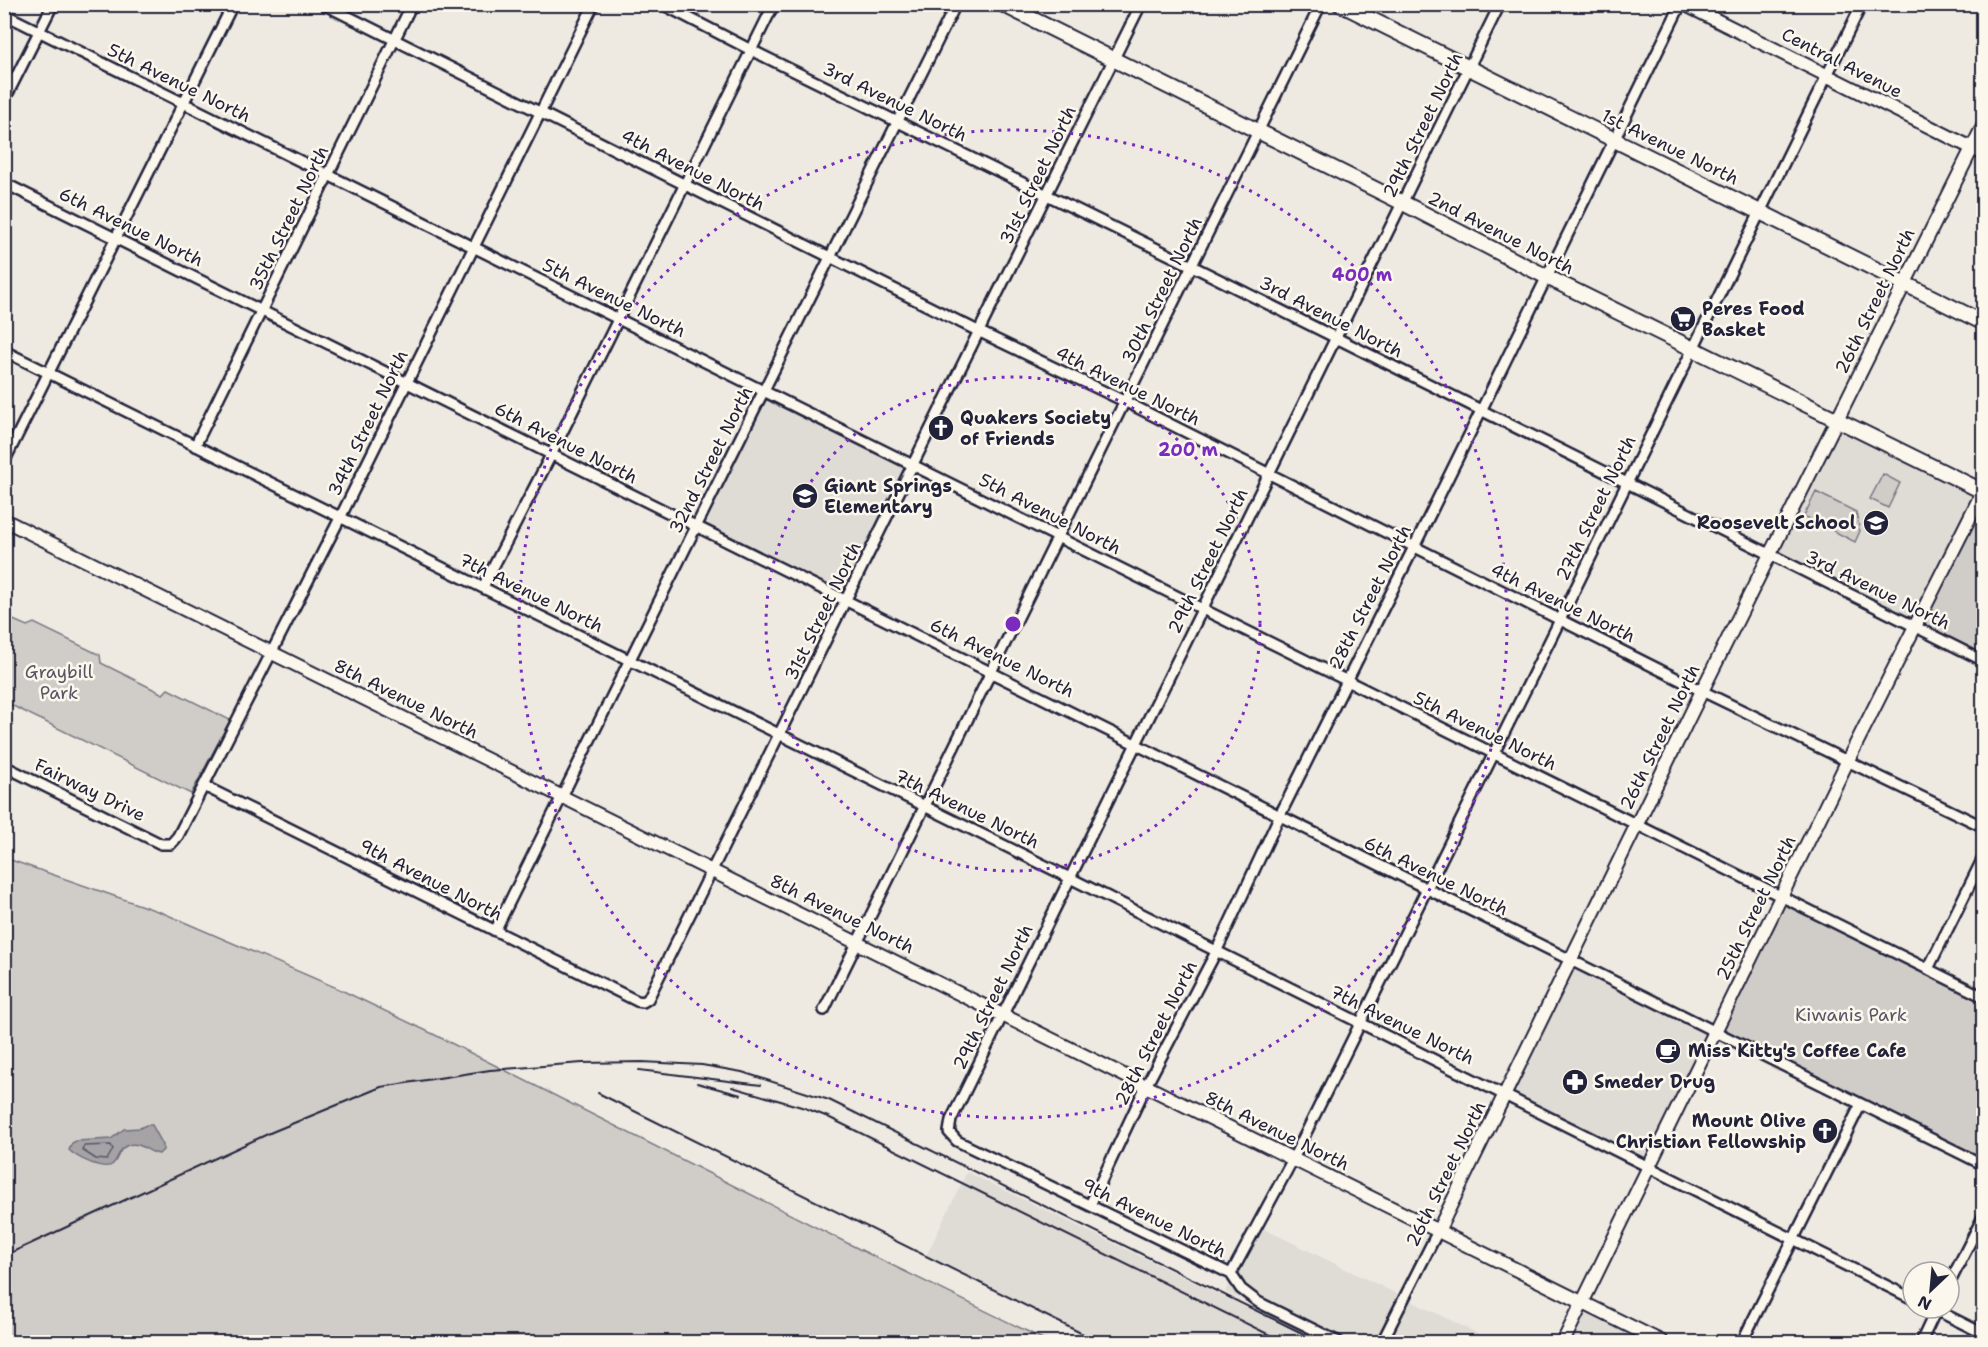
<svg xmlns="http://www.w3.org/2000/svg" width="1988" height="1347" font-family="'Shantell Sans',sans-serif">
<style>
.built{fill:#dfdbd5}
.green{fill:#d0cdc9;stroke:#797882;stroke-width:1.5}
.water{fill:#a6a3a7;stroke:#716f7c;stroke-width:1.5}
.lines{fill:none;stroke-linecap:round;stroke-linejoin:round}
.shore{stroke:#575666;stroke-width:1.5}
.minor-casing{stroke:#22223b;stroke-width:14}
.tertiary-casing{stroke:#22223b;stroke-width:16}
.secondary-casing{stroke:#22223b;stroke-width:18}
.minor{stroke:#fbf7ec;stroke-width:9}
.tertiary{stroke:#fbf7ec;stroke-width:12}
.secondary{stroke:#fbf7ec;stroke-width:14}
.rail{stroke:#22223b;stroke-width:2}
.ring{fill:none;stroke:#7b2cbf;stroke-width:3;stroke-dasharray:3 6}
.labels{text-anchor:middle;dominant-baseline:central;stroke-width:5;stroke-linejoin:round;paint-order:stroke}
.street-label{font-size:18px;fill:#22223b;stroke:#fbf7ec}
.poi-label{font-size:18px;font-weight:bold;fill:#22223b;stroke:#fbf7ec;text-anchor:start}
.park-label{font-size:18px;fill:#565566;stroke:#fbf7ec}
.centre{fill:#7b2cbf;stroke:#fbf7ec;stroke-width:3}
.ring-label{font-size:18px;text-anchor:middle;font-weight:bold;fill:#7b2cbf;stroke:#fbf7ec;stroke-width:5;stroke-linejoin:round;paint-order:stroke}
</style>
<rect width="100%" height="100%" fill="#eeeae2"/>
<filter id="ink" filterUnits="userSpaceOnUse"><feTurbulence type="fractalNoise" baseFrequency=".0167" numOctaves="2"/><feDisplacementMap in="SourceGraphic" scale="12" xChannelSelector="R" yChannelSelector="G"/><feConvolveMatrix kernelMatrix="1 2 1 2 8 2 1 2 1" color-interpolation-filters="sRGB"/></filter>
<g filter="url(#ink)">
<path class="built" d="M 764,391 L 914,465 L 847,600 L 696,527 Z
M 1837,418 L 1983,491 L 1914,627 L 1770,556 Z
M 1571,960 L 1716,1032 L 1650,1167 L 1505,1095 Z
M 967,1172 L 1317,1342 L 1101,1342 L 926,1256 Z
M 1258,1226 L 1405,1298 L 1495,1342 L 1335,1342 L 1225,1292 Z
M 1582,1303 L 1662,1342 L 1563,1342 Z"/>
<path class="green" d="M 1883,474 L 1900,483 L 1888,508 L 1870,499 Z
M 1816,492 L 1856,512 L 1860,531 L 1855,542 L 1804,516 Z
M 1983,492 L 1983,661 L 1914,627 Z
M 4,616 L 27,626 L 34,623 L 100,655 L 101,663 L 163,694 L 168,689 L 230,720 L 191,794 L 5,702 Z
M 5,858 L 163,913 L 339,989 L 433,1034 L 863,1251 L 1049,1342 L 5,1342 Z
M 1781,897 L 1983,997 L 1983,1165 L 1716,1032 Z"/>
<path class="water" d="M 146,1125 L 152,1125 L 163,1145 L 163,1150 L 159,1154 C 148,1153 141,1141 128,1145 C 118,1149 119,1158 113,1164 C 104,1172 76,1157 69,1150 L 72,1143 L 76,1141 L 111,1139 L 124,1129 L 140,1128 Z"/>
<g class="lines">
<path class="shore" d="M 111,1145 L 113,1149 L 107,1160 L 96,1159 L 82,1150 L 84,1146 Z"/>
<g class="minor-casing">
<path id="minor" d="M 323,4 L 980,332 L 1126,402 L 1702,691 L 1984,827
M 662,4 L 751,50 L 1192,266 L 1984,661
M 4,14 L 1984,997
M 4,101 L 53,4
M 4,183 L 1984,1165
M 4,351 L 1070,878 L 1913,1299
M 195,446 L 412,4
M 4,462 L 233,4
M 483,587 L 551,455 L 774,4
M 4,766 L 161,844 L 171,844 L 178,836 L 340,518 L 594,4
M 204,786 L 637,1001 L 643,1002 L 648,999 L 1141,4
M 495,931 L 956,4
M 1928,969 L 1984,856
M 824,1010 L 1321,4
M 1090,1205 L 1146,1086 L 1216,952 L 1279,817 L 1414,547 L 1681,4
M 1231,1274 L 1293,1159 L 1560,620 L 1862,4
M 1949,1284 L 1984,1215
M 1932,1308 L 1984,1334
M 1339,1342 L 1258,1302 L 1241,1289 L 1231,1274 L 957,1141 L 949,1132 L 951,1120 L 1500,4
M 1382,1342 L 1438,1231
M 1742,1342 L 1861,1104
M 1921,1342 L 1937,1308"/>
</g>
<g class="tertiary-casing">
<path id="tertiary" d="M 1684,4 L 1984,154
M 4,520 L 1662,1342
M 1438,1231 L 1702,691 L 1984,124
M 1563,1342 L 1848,760 L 1984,489"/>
</g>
<g class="secondary-casing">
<path id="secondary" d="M 1002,4 L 1403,203 L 1547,277 L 1984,492
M 1340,4 L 1984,323"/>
</g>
<use href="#minor" class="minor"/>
<use href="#tertiary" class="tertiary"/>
<use href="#secondary" class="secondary"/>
<path class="rail" d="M 639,1070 L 761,1085
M 697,1083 L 741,1095
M 732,1087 L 805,1108 L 828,1117 L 1284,1342
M 598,1093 L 1099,1342
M 4,1256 L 272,1132 L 381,1087 L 490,1070 L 582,1063 L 642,1062 L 702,1065 L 742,1072 L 829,1100 L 1320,1342"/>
</g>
</g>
<g class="ring">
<circle cx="1013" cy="624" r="247"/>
<circle cx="1013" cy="624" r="494"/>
</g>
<defs>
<g id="supermarket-disc" transform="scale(1.35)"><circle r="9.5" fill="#22223b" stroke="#fbf7ec"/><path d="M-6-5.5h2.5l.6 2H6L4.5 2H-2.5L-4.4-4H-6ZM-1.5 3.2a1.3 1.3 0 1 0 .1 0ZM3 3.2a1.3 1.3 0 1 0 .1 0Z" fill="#fff"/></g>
<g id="church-disc" transform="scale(1.35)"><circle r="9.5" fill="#22223b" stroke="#fbf7ec"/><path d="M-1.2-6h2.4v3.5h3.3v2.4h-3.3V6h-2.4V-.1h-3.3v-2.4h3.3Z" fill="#fff"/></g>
<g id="school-disc" transform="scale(1.35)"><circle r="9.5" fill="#22223b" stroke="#fbf7ec"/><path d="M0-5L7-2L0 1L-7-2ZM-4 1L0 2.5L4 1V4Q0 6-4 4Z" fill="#fff"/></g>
<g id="cafe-disc" transform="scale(1.35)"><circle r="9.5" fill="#22223b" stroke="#fbf7ec"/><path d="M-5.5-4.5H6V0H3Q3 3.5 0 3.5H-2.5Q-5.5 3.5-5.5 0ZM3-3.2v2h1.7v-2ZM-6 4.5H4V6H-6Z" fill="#fff"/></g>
<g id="pharmacy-disc" transform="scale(1.35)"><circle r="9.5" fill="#22223b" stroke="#fbf7ec"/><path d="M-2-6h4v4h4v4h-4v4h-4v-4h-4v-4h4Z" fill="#fff"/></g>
</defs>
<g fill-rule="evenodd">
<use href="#supermarket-disc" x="1683" y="319"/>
<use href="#church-disc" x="941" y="428"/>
<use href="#school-disc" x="805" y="496"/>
<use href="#school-disc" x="1876" y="523"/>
<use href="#cafe-disc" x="1668" y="1051"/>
<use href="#pharmacy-disc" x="1575" y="1082"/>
<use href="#church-disc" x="1825" y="1131"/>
</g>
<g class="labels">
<g class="street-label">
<text transform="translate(1842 63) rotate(27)">Central Avenue</text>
<text transform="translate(179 83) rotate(26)">5th Avenue North</text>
<text transform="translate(895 102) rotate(26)">3rd Avenue North</text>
<text transform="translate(1423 125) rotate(-64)">29th Street North</text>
<text transform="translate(1670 147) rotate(26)">1st Avenue North</text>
<text transform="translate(693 170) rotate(27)">4th Avenue North</text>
<text transform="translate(1038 175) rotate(-64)">31st Street North</text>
<text transform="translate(289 218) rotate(-64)">35th Street North</text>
<text transform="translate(131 227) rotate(26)">6th Avenue North</text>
<text transform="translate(1501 233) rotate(27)">2nd Avenue North</text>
<text transform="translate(1162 290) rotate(-64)">30th Street North</text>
<text transform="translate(614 298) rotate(26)">5th Avenue North</text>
<text transform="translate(1875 301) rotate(-64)">26th Street North</text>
<text transform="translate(1331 317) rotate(27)">3rd Avenue North</text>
<text transform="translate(1128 386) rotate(26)">4th Avenue North</text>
<text transform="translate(368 423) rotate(-64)">34th Street North</text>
<text transform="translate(566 443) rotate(27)">6th Avenue North</text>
<text transform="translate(711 460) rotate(-63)">32nd Street North</text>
<text transform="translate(1596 508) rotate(-64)">27th Street North</text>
<text transform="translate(1050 514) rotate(27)">5th Avenue North</text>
<text transform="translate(1208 561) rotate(-64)">29th Street North</text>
<text transform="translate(1878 590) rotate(26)">3rd Avenue North</text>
<text transform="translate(531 593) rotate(26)">7th Avenue North</text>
<text transform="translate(1370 597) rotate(-63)">28th Street North</text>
<text transform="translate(1563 603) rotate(26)">4th Avenue North</text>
<text transform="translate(823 611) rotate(-64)">31st Street North</text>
<text transform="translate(1002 658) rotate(26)">6th Avenue North</text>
<text transform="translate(406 699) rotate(26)">8th Avenue North</text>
<text transform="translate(1485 731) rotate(26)">5th Avenue North</text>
<text transform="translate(1660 737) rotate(-64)">26th Street North</text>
<text transform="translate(90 790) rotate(26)">Fairway Drive</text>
<text transform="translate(967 809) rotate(26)">7th Avenue North</text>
<text transform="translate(1436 876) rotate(26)">6th Avenue North</text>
<text transform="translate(431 880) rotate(27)">9th Avenue North</text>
<text transform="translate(1756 908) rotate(-64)">25th Street North</text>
<text transform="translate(842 914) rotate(26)">8th Avenue North</text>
<text transform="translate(993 997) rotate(-64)">29th Street North</text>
<text transform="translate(1402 1025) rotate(26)">7th Avenue North</text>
<text transform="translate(1156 1033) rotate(-63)">28th Street North</text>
<text transform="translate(1277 1131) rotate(26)">8th Avenue North</text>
<text transform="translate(1446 1174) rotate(-64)">26th Street North</text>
<text transform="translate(1154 1218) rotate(26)">9th Avenue North</text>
</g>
<g class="poi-label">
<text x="1702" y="309">Peres Food<tspan x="1702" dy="21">Basket</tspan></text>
<text x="960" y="418">Quakers Society<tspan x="960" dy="21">of Friends</tspan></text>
<text x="824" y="486">Giant Springs<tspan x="824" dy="21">Elementary</tspan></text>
<text x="1856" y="523" text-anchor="end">Roosevelt School</text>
<text x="1688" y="1051">Miss Kitty's Coffee Cafe</text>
<text x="1594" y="1082">Smeder Drug</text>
<text x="1806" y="1121" text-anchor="end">Mount Olive<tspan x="1806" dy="21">Christian Fellowship</tspan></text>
</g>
<g class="park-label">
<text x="59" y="672">Graybill<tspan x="59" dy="21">Park</tspan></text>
<text x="1851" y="1015">Kiwanis Park</text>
</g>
</g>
<circle cx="1013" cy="624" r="9" class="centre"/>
<g class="ring-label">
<text x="1362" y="281">400 m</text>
<text x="1188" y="456">200 m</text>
</g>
<rect width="1988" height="1347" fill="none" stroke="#fbf7ec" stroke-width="24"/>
<rect x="12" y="12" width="1964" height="1323" fill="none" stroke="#22223b" stroke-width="2" filter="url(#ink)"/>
<g transform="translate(1931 1290) rotate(206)"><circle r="28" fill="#fbf7ec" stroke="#a4a2a5" stroke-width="1.5"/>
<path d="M0-4.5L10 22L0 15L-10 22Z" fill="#22223b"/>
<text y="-9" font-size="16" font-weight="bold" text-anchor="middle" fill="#22223b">N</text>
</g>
</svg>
